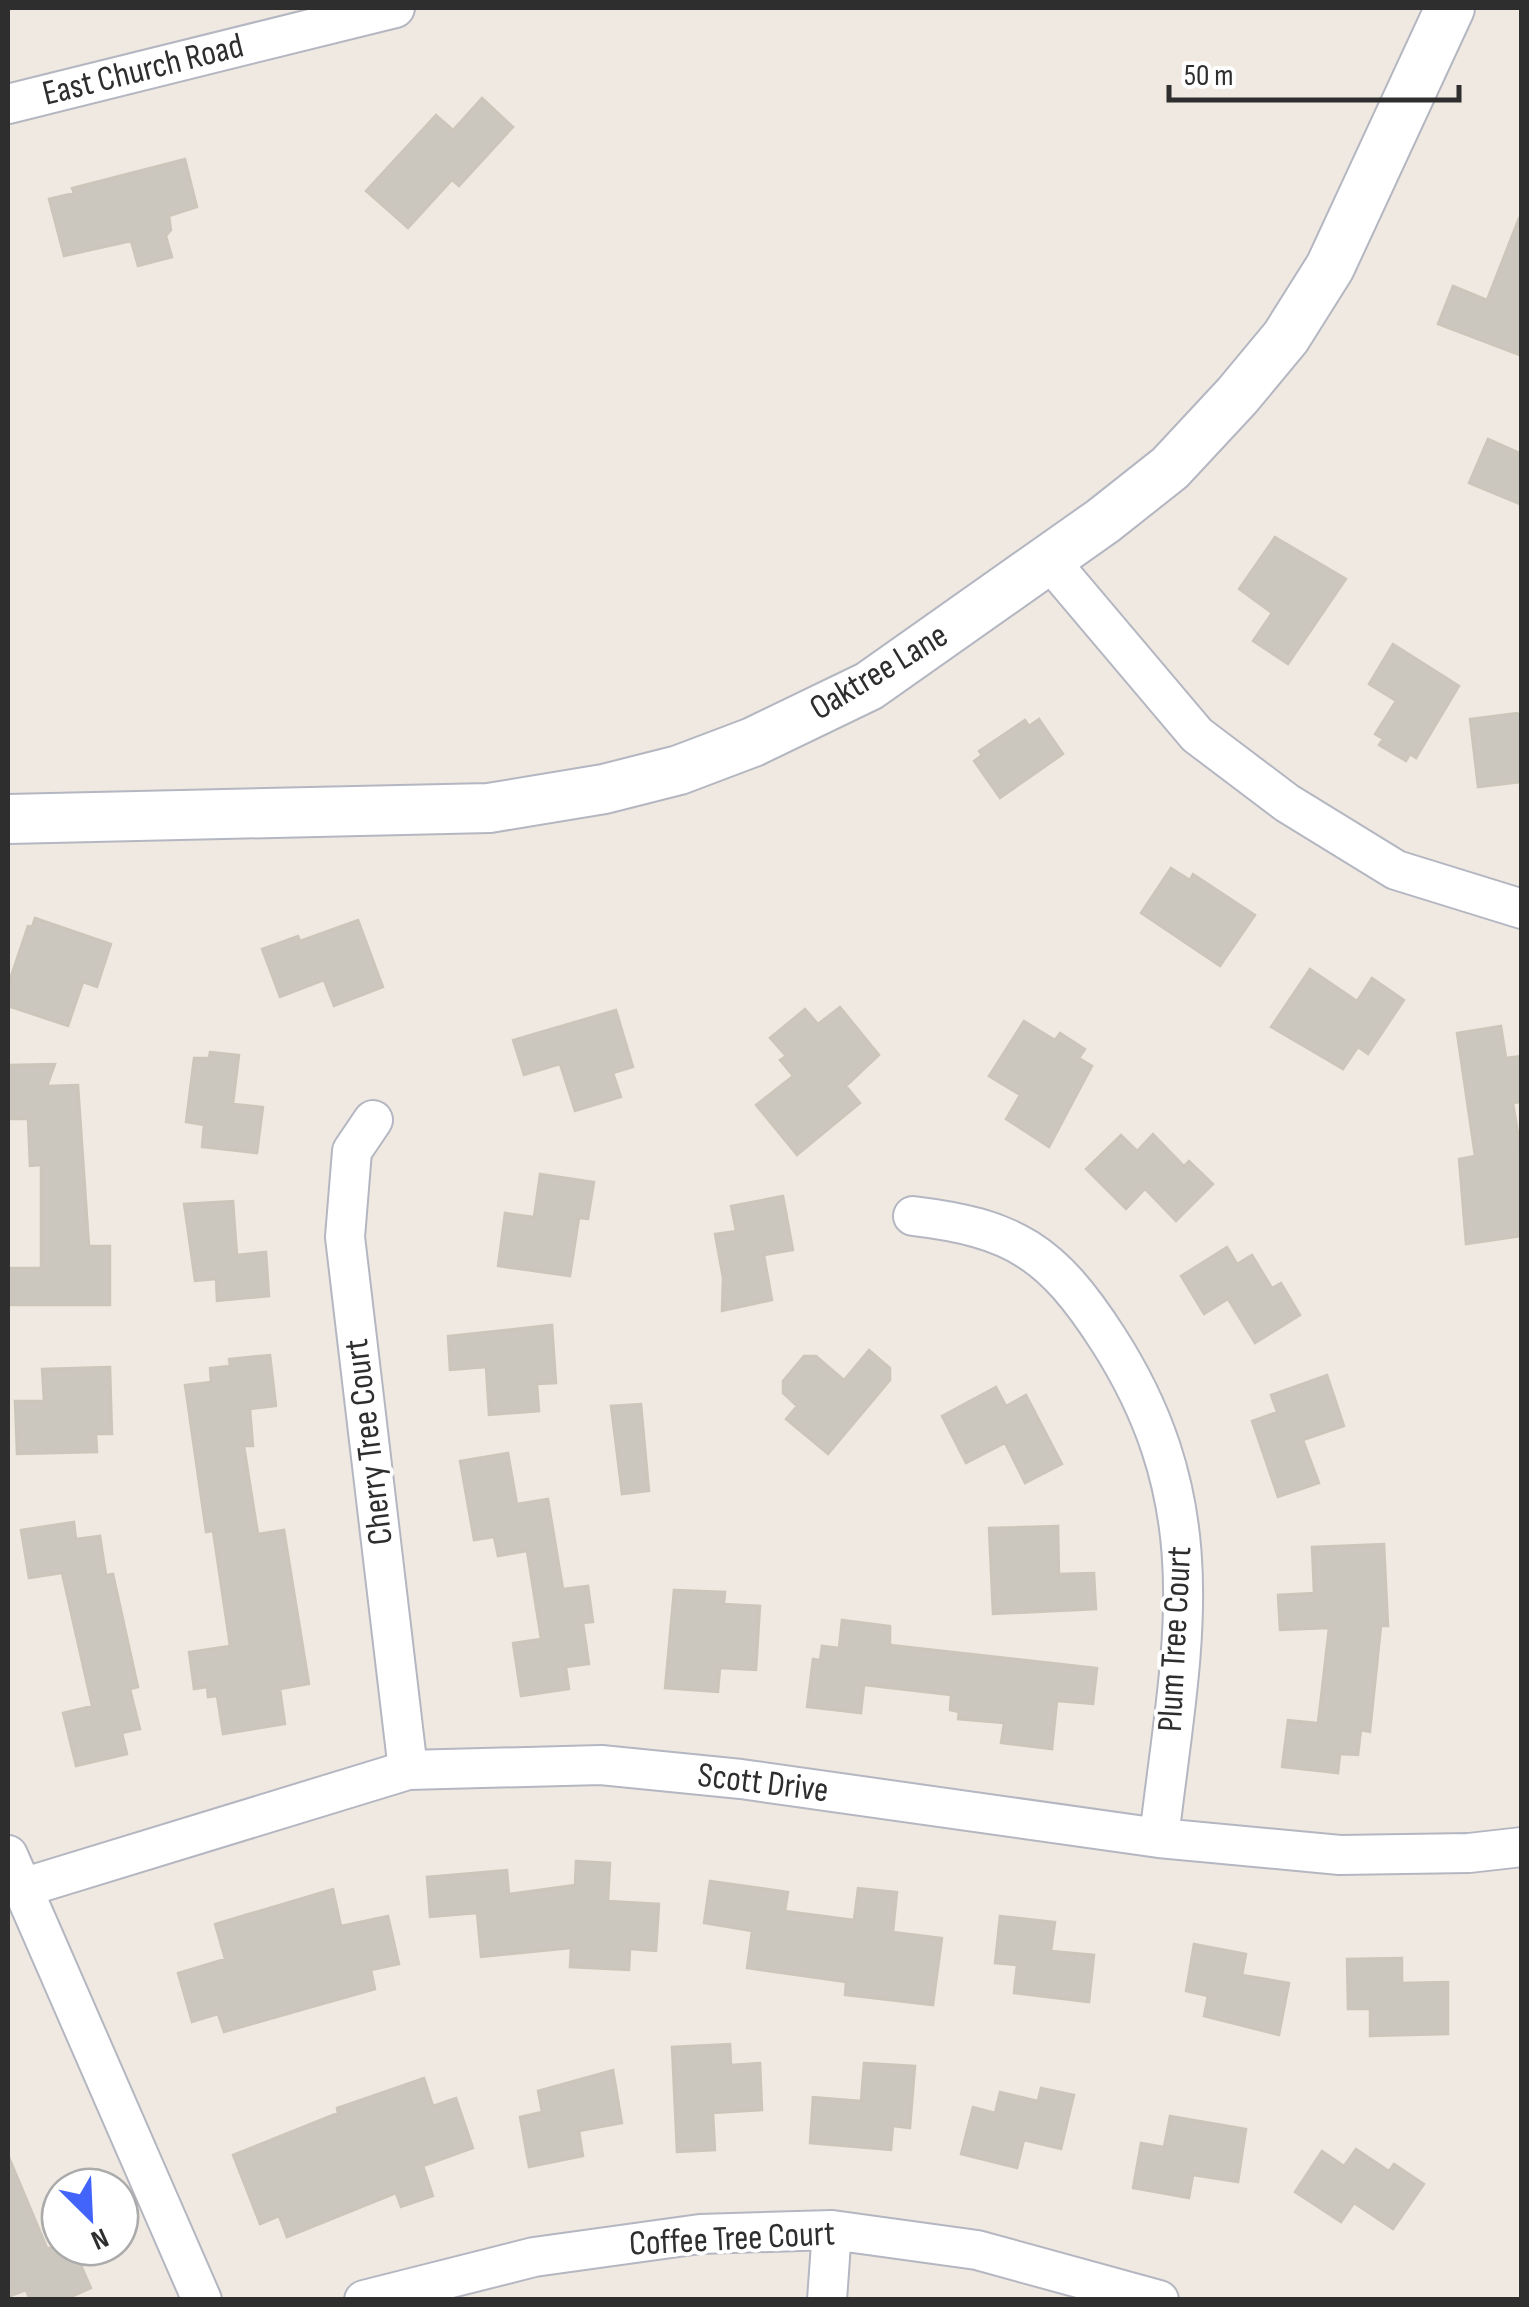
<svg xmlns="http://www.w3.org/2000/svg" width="1529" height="2307" font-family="'Sofia Sans Condensed',sans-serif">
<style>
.building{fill:#cbc7bf;stroke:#cbc5ba;stroke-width:2.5}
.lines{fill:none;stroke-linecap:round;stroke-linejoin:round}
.minor-casing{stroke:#b4b7c1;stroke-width:42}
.tertiary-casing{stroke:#b4b7c1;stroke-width:52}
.minor{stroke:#fff;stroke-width:38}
.tertiary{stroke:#fff;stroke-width:48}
.labels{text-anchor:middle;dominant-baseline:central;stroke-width:8;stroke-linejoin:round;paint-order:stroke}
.street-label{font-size:35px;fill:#2e2e2e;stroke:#fff}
</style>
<rect width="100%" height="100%" fill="#efe9e1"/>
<path class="building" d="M 482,98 L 513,127 L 459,186 L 452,180 L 408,228 L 366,191 L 436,115 L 453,130 Z
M 185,159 L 197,207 L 169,216 L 171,230 L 166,236 L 172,257 L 138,266 L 131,241 L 64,256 L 49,199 L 74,193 L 72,188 Z
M 1519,218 L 1522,218 L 1522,356 L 1438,324 L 1453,286 L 1487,300 Z
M 1488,439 L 1522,454 L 1522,505 L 1469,483 Z
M 1275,537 L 1346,579 L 1288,664 L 1253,641 L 1272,613 L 1239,589 Z
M 1393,644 L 1459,686 L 1416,758 L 1410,754 L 1406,761 L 1379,745 L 1383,739 L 1375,734 L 1396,701 L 1369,684 Z
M 1517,713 L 1522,719 L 1522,782 L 1478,787 L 1470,719 Z
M 1039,719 L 1063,754 L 1000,798 L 974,761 L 982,755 L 979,751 L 1025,720 L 1029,726 Z
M 1171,868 L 1190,880 L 1193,874 L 1255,915 L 1220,966 L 1141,913 Z
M 35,918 L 111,944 L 97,987 L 83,982 L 68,1026 L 8,1006 L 8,985 L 28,926 L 32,927 Z
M 358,920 L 383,987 L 334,1006 L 324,980 L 280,997 L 262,949 L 298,936 L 300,941 Z
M 1310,969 L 1357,1001 L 1372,978 L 1404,1000 L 1368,1054 L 1358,1047 L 1343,1069 L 1271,1027 Z
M 840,1007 L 879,1055 L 846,1086 L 860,1103 L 797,1155 L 756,1105 L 793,1076 L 780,1060 L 786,1056 L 770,1038 L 805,1009 L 818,1024 Z
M 616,1010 L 633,1067 L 613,1073 L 621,1097 L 575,1111 L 560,1064 L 524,1075 L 513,1040 Z
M 1024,1021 L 1055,1040 L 1060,1033 L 1085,1049 L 1079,1058 L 1092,1066 L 1049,1147 L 1006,1119 L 1020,1095 L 989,1076 Z
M 1501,1026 L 1506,1058 L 1522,1056 L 1522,1102 L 1513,1103 L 1522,1158 L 1522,1236 L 1466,1244 L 1459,1159 L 1475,1156 L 1457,1033 Z
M 210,1052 L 239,1055 L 233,1104 L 263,1107 L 257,1153 L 202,1147 L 204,1125 L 186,1122 L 194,1058 L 209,1058 Z
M 55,1064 L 47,1086 L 78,1085 L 89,1246 L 110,1246 L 110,1305 L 8,1305 L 8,1268 L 41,1268 L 41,1165 L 30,1166 L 28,1119 L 8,1119 L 8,1065 Z
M 1153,1134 L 1184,1166 L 1189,1161 L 1213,1184 L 1176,1221 L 1145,1189 L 1126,1209 L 1086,1169 L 1121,1135 L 1137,1151 Z
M 540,1174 L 594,1182 L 588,1219 L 579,1218 L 570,1276 L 498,1266 L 505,1213 L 534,1217 Z
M 783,1196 L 793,1250 L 764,1255 L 772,1300 L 722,1311 L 723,1278 L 715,1234 L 736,1231 L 731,1206 Z
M 233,1201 L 237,1255 L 266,1252 L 269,1296 L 217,1301 L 216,1279 L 195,1281 L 184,1204 Z
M 1227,1247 L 1237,1264 L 1252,1255 L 1272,1288 L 1281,1283 L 1300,1315 L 1255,1343 L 1228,1299 L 1204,1314 L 1181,1276 Z
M 552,1325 L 556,1383 L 537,1384 L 539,1411 L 489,1415 L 486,1367 L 450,1370 L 448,1336 Z
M 869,1350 L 890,1368 L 890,1380 L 828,1454 L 786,1419 L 797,1406 L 783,1393 L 783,1381 L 804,1356 L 816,1356 L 844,1380 Z
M 270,1355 L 276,1406 L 250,1409 L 253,1446 L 244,1446 L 258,1534 L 284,1530 L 309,1684 L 280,1689 L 285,1724 L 223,1734 L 217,1696 L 208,1697 L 207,1687 L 194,1689 L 189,1652 L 230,1646 L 213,1531 L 206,1532 L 185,1385 L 211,1382 L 210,1368 L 230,1366 L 229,1359 Z
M 110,1367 L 112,1434 L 96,1434 L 97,1452 L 17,1454 L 15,1401 L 44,1401 L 42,1369 Z
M 1327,1375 L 1344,1426 L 1303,1440 L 1319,1483 L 1278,1497 L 1252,1421 L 1277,1412 L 1271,1395 Z
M 996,1387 L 1006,1406 L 1026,1395 L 1062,1464 L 1025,1483 L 1005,1443 L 966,1463 L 942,1416 Z
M 641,1404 L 649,1491 L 622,1494 L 611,1406 Z
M 508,1453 L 517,1504 L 548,1499 L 563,1589 L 588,1586 L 593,1622 L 583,1623 L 589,1664 L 566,1667 L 569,1689 L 521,1696 L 513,1643 L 541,1639 L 527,1551 L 498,1556 L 494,1537 L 474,1540 L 460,1461 Z
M 74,1522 L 76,1539 L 100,1536 L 106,1575 L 113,1574 L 138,1687 L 130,1689 L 140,1729 L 122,1733 L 127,1754 L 76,1766 L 63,1713 L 92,1706 L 62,1573 L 29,1578 L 21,1530 Z
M 1058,1526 L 1059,1574 L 1094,1573 L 1096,1609 L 993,1614 L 989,1528 Z
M 1384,1544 L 1388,1626 L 1381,1626 L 1370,1732 L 1361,1730 L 1358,1755 L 1340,1754 L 1338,1773 L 1282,1767 L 1288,1720 L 1318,1723 L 1329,1628 L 1280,1630 L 1278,1595 L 1314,1593 L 1312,1547 Z
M 674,1590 L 725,1592 L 724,1604 L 760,1606 L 756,1670 L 720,1668 L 718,1692 L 665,1688 Z
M 842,1620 L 890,1626 L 890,1645 L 1097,1668 L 1093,1704 L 1057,1701 L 1052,1749 L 1001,1743 L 1004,1723 L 958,1719 L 959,1712 L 950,1710 L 951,1695 L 864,1685 L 861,1713 L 807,1707 L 813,1659 L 820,1660 L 822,1646 L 839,1648 Z
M 576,1861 L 610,1863 L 608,1901 L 659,1904 L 656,1951 L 630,1949 L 629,1970 L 570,1967 L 571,1948 L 481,1957 L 477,1913 L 430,1917 L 427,1877 L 507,1870 L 509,1894 L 575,1885 Z
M 710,1881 L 788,1892 L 785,1911 L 854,1920 L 858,1888 L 897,1892 L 893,1932 L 942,1938 L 933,2005 L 845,1995 L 846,1982 L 747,1968 L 752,1931 L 704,1923 Z
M 333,1889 L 341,1926 L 388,1916 L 399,1964 L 371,1970 L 375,1989 L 224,2032 L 218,2014 L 192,2022 L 178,1973 L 225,1959 L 215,1924 Z
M 1000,1916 L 1055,1922 L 1051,1951 L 1094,1955 L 1089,2002 L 1014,1993 L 1017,1965 L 995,1963 Z
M 1194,1944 L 1246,1954 L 1242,1975 L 1289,1983 L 1279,2035 L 1204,2016 L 1208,1996 L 1186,1991 Z
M 1402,1958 L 1402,1983 L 1448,1982 L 1448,2034 L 1370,2036 L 1370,2009 L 1348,2009 L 1347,1959 Z
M 730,2044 L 731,2065 L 760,2063 L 762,2110 L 713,2113 L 715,2150 L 677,2152 L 672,2047 Z
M 864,2063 L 915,2066 L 910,2128 L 893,2126 L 891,2150 L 810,2143 L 813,2097 L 861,2101 Z
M 613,2070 L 622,2123 L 579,2131 L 583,2156 L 529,2167 L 520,2117 L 542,2112 L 538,2091 Z
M 424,2078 L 433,2106 L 456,2098 L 473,2148 L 423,2166 L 433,2196 L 401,2207 L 396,2193 L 287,2237 L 279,2216 L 260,2224 L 233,2155 L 338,2113 L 337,2108 Z
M 1041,2088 L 1074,2095 L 1061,2149 L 1024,2140 L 1017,2168 L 961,2154 L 973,2107 L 995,2113 L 1000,2092 L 1038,2101 Z
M 1170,2116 L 1246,2129 L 1238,2182 L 1193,2175 L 1189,2198 L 1133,2188 L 1141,2143 L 1164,2147 Z
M 1356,2149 L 1389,2171 L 1394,2164 L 1424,2184 L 1393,2229 L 1354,2203 L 1341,2222 L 1295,2192 L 1322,2151 L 1344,2166 Z
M 8,2155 L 47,2248 L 73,2247 L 91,2288 L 64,2300 L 30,2300 L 26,2290 L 8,2297 Z"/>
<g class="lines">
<g class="minor-casing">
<path id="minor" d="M 8,104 L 395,8
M 1049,560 L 1197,735 L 1287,803 L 1396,870 L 1522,909
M 373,1120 L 352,1151 L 345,1237 L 408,1770
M 913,1216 C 1014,1228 1052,1252 1108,1339 C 1218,1510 1181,1649 1159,1838
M 8,1855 L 202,2300
M 19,1889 L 408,1770 L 601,1765 L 741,1779 L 1159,1838 L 1340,1855 L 1469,1853 L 1522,1847
M 364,2300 L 534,2257 L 700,2234 L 832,2230 L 977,2250 L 1159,2300
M 827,2300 L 832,2230"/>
</g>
<g class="tertiary-casing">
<path id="tertiary" d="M 8,819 L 489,808 L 604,789 L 679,770 L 753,742 L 869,686 L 1103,521 L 1170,468 L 1237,396 L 1286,337 L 1330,267 L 1450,8"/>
</g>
<use href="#minor" class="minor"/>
<use href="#tertiary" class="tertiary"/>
</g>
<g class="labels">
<g class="street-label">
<text transform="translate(143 70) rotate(-14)">East Church Road</text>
<text transform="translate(879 672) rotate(-31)">Oaktree Lane</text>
<text transform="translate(369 1442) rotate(-97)">Cherry Tree Court</text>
<text transform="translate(1175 1639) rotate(-87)">Plum Tree Court</text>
<text transform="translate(763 1783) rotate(7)">Scott Drive</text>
<text transform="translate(732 2239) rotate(-3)">Coffee Tree Court</text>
</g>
</g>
<rect width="1529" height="2307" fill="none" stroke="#2e2e2e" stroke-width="20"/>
<g transform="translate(90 2217) rotate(156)"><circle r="48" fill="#ffffff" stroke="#ababab" stroke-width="2.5"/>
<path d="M0-8L18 38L0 25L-18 38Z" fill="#4264fb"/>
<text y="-15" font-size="28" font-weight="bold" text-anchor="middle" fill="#2e2e2e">N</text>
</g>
<path d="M1169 85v15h290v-15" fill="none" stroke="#2e2e2e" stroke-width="5"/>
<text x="1184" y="85" font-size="30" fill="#2e2e2e" stroke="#ffffff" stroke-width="8" paint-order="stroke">50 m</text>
</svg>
